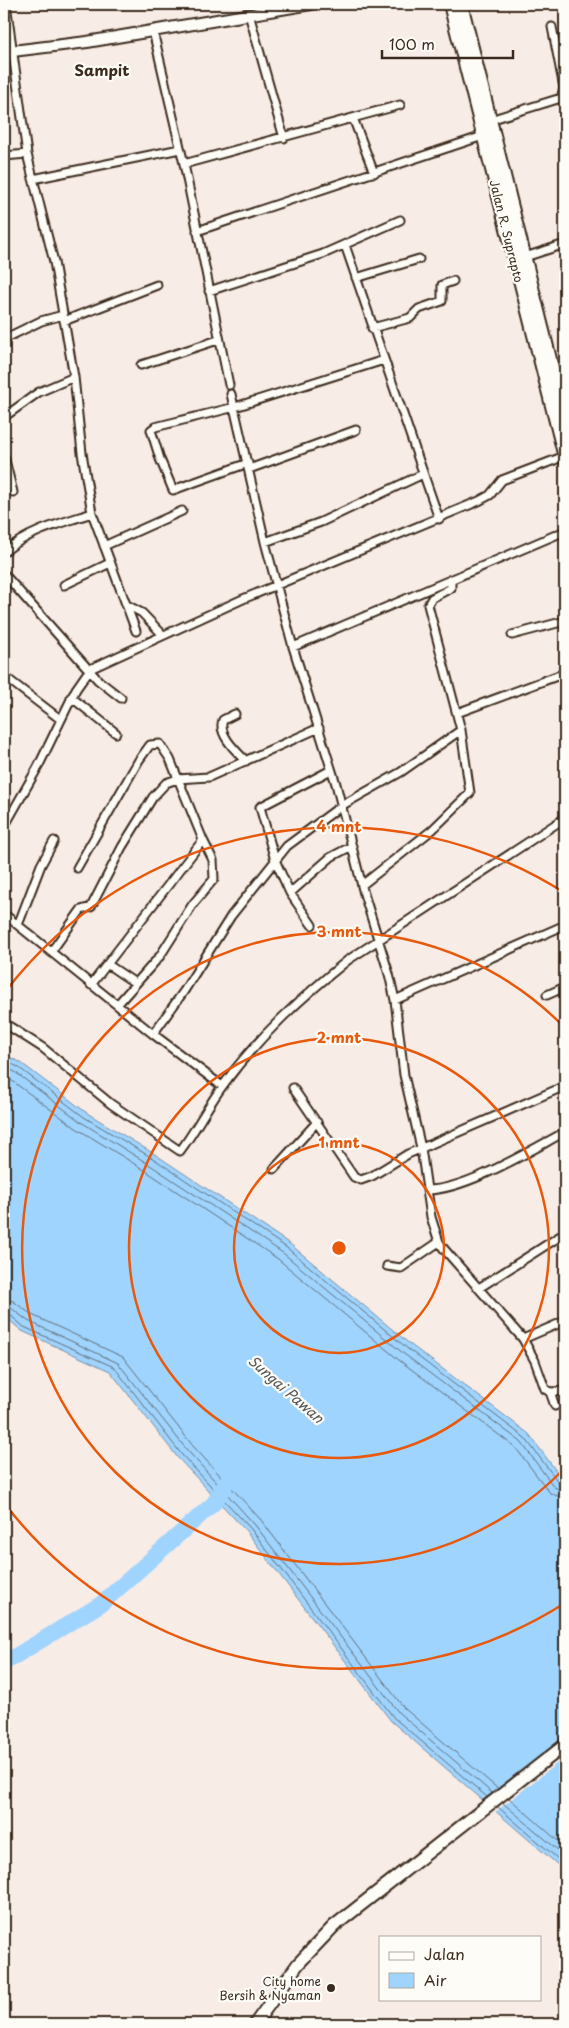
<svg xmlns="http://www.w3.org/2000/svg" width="569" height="2028" font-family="'Playpen Sans',sans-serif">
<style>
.water{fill:#9fd4fe;stroke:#7790a4}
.pier{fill:#f8ece6}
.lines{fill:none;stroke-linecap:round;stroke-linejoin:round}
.shore{stroke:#636e78;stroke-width:1}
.river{stroke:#9fd4fe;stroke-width:16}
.street-casing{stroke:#3b2a1e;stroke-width:11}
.secondary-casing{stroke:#3b2a1e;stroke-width:14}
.primary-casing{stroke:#3b2a1e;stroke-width:15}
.highway-casing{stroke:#3b2a1e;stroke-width:16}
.street{stroke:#fdfcf7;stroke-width:7}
.secondary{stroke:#fdfcf7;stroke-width:10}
.primary{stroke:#fdfcf7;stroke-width:11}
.highway{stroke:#fdfcf7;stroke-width:12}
.ring{fill:none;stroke:#e8590c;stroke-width:2.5}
.poi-dot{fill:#3b2a1e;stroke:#fdfcf7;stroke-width:2}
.labels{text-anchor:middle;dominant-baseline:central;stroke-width:4.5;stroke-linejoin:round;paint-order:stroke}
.street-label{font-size:12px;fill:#3b2a1e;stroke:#fdfcf7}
.poi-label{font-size:12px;fill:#3b2a1e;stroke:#fdfcf7;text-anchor:end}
.water-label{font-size:14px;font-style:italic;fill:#545456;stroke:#fdfcf7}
.quarter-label{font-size:15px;font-weight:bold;fill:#3b2a1e;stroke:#fdfcf7}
.centre{fill:#e8590c;stroke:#fdfcf7;stroke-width:2.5}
.ring-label{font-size:15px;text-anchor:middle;font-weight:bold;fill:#e8590c;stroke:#fdfcf7;stroke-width:4.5;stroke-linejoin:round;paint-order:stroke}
</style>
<rect width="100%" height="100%" fill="#f8ece6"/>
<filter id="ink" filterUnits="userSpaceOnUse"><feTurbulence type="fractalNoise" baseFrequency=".02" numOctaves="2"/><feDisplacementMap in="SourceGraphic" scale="10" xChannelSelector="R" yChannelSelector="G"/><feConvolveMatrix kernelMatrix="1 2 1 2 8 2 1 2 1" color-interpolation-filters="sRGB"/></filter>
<g filter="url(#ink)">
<path class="water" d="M 4,1055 L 20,1062 L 87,1113 L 156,1155 L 290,1244 L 411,1345 L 529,1434 L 565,1483 L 565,1871 L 391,1721 L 247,1532 L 178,1458 L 110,1371 L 22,1331 L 4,1316 Z"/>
<path class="pier" d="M 565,1740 L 565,1757 L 494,1813 L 484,1805 Z"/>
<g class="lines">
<path class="shore" d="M 4,1060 L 18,1067 L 84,1117 L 154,1159 L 287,1248 L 408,1349 L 525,1438 L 559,1483 L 565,1485
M 4,1067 L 15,1072 L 81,1122 L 150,1165 L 283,1253 L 404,1354 L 521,1442 L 554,1487 L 565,1492
M 4,1075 L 76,1128 L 146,1171 L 278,1259 L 399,1360 L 515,1447 L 550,1493 L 565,1499
M 4,1299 L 13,1301 L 32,1315 L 123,1357 L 193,1446 L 261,1520 L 404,1708 L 498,1789
M 4,1307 L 11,1308 L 28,1321 L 118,1363 L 187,1450 L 255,1525 L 399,1713 L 492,1793
M 4,1313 L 9,1314 L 24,1327 L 114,1367 L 182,1455 L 251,1529 L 394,1718 L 487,1797
M 509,1798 L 565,1847
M 503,1803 L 565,1856
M 498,1807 L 565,1865"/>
<path class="river" d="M 4,1663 L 101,1604 L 214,1503 L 228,1480"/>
<g class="street-casing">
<path id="street" d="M 6,4 L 27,154 L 54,262 L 74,377 L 82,453 L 92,513 L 136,631
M 249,14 L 284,138
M 153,31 L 184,164 L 229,385
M 353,118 L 374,173
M 490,120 L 561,98 L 564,88 L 552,27
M 4,156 L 27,154
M 184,164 L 400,105
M 33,179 L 180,149
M 197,231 L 483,136
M 345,245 L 439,519
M 525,257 L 565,244
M 356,278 L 419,259
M 209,291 L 323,254 L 400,220
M 64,321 L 157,285
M 372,328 L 410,318 L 419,309 L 442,301 L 442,285 L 453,281
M 4,339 L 41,321 L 63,315
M 141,365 L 218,340
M 231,394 L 265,542 L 293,647 L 336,784 L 364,894 L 389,974 L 395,1000 L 404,1075 L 421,1148 L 431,1217 L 439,1242 L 444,1249 L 523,1339 L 535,1361 L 545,1389 L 550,1392 L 555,1406
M 4,417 L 39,392 L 74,377
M 4,456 L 13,492
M 248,463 L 173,490 L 160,459 L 151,430 L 155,427 L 235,407 L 384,360
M 249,469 L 356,430
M 265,542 L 321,522 L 423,474
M 104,546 L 182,511
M 4,552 C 29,531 61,523 92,513
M 4,574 L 98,680 L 121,698
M 64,585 L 110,563
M 127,605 L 142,613 L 163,635
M 512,635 L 565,621
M 293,647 L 565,531
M 4,676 L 60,719
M 71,697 L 116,733
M 457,713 L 565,673
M 235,714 L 223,720 C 217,734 237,752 246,761
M 4,827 L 38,767 L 76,689 L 90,669 L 243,599 L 479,501 L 490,495 L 502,480 L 565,456
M 77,868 L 139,760 L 150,745 L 160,744 L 170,759 L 203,840 L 91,985
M 362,885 L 432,830 L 470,793 L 461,730
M 290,893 L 331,857 L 352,846
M 4,914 L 153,1034 L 222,1086
M 18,925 L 41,865 L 54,841
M 312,925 L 290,893 L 275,860 L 260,807 L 331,770
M 51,952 L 81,910 L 91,907 L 122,847 L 153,797 L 166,783 L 177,779 L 209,777 L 319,728
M 107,964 L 135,983
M 547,995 L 565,987
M 395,1000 L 565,925
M 117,1005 L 160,956 L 193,904 L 214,879 L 213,860 L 203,840
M 4,1023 L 43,1048 L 111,1104 L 180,1151 C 196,1130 208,1105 224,1084 C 259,1036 302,997 348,960 L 565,818
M 153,1034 L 184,991 L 231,916 L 287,846 L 341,806 L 401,772 L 461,730 L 428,605 L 432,598 L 451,588 L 451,579
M 293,1088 L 354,1177 L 361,1180 L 372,1176 L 408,1154 L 565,1086
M 274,1169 L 317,1122
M 427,1190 C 466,1190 529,1151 565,1132
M 387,1266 L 401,1268 L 439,1242
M 479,1288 L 565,1233
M 523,1339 L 565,1321
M 550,1392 L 565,1391"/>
</g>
<g class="secondary-casing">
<path id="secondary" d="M 4,52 L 87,42 L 311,4"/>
</g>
<g class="primary-casing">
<path id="primary" d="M 255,2024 L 298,1964 L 334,1926 L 565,1745"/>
</g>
<g class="highway-casing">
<path id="highway" d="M 450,4 L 565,457
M 461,4 L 565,419"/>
</g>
<use href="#street" class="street"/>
<use href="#secondary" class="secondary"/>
<use href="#primary" class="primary"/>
<use href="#highway" class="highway"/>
</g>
</g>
<g class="ring">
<circle cx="339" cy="1248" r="105"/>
<circle cx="339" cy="1248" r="210"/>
<path d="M564 1469A316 316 0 1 1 564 1027"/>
<path d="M565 1603A421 421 0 0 1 5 1504M5 992A421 421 0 0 1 565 893"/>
</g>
<circle class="poi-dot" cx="331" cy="1988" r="5"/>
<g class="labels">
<g class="street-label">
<text transform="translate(507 231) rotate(76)">Jalan R. Suprapto</text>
</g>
<g class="poi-label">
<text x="321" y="1981">City home<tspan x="321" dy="14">Bersih &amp; Nyaman</tspan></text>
</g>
<g class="water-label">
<text transform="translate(286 1389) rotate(41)">Sungai Pawan</text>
</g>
<g class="quarter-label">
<text x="102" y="69">Sampit</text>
</g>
</g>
<circle cx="339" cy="1248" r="8" class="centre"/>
<g class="ring-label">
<text x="339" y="832">4 mnt</text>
<text x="339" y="937">3 mnt</text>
<text x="339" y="1043">2 mnt</text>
<text x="339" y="1148">1 mnt</text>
</g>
<rect width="569" height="2028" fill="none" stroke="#fdfcf7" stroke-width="20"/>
<rect x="10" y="10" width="549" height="2008" fill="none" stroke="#3b2a1e" stroke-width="2" filter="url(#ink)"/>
<rect x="379" y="1936" width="162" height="65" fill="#fdfcf7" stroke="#afa8a0"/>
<rect x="389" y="1952" width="25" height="8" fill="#fdfcf7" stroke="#afa8a0"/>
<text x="424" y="1960" font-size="15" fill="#3b2a1e">Jalan</text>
<rect x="389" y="1973" width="25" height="15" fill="#9fd4fe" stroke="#afa8a0"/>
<text x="424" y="1986" font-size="15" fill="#3b2a1e">Air</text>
<path d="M382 50v8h131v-8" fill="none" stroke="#3b2a1e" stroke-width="2.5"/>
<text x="389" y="50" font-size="15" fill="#3b2a1e" stroke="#fdfcf7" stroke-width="4" paint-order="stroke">100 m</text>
</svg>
